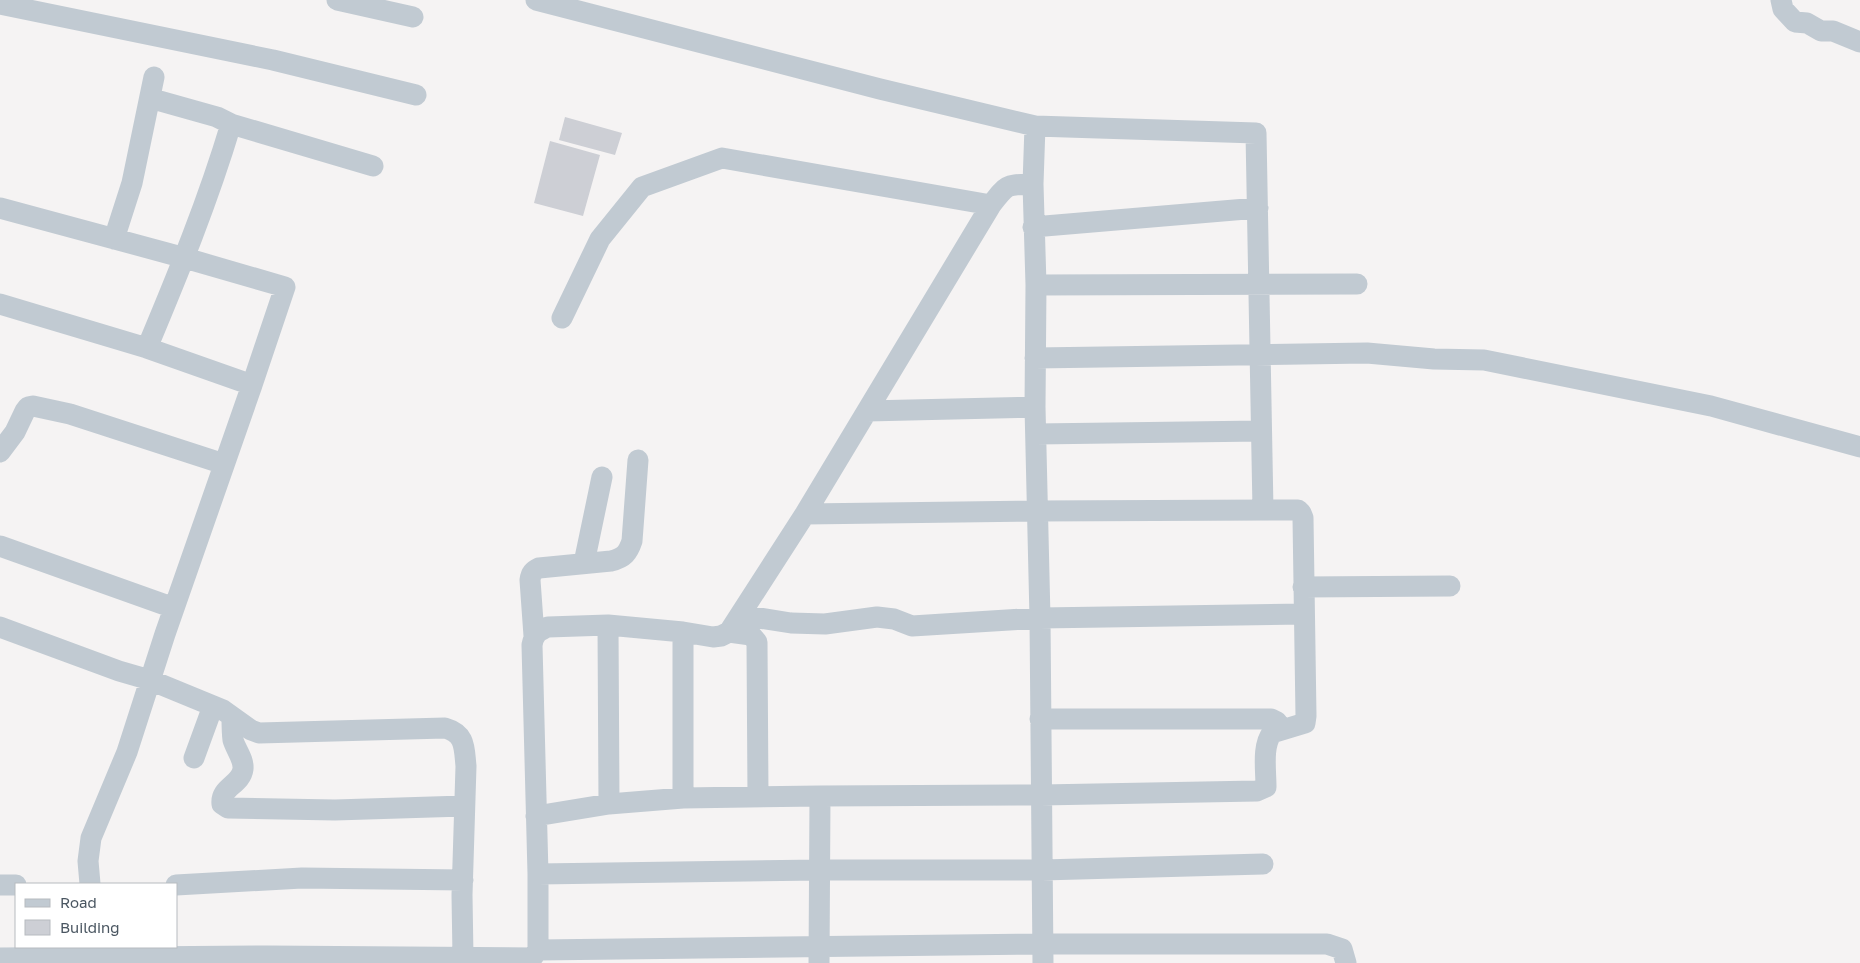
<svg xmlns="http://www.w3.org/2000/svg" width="1860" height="963" font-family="'Golos Text',sans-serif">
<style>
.building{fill:#cdcfd5}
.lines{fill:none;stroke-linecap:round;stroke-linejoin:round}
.minor{stroke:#c1cad2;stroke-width:21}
</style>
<rect width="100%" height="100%" fill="#f5f3f3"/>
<path class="building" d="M 565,117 L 622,133 L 615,155 L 559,140 Z
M 550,141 L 600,155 L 583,216 L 534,203 Z"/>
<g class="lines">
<path class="minor" d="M 337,0 L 413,17
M 536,0 L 880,89 L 1035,126 L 1256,133 L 1263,510
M 1781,0 L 1783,9 L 1795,22 L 1807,23 L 1821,31 L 1833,31 L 1860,42
M 0,4 L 273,60 L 416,95
M 231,124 L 373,166
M 1035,126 L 1033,184 L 1036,285 L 1035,407 L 1040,618 L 1043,963
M 0,208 L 185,258 L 285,287 L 252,385
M 1033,227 L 1258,208
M 114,239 L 132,183 L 154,77
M 1036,285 L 1357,284
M 0,304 L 147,348 L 252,385 L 165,634 L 127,752 L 91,838 L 88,861 L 90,884
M 562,318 L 600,239 L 642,187 L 722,158 L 991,205
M 147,348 C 178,274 208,201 231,124 L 217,117 L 160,101
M 1035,358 L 1367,353 L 1434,359 L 1484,360 L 1711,406 L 1860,447
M 867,411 L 1035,407
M 1036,434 L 1261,431
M 0,452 L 15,432 L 25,411 L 28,407 L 33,406 L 70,414 L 224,464
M 0,546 L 174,608
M 584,563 L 602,477
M 1303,587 L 1450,586
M 740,615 L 791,623 L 825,624 L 877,617 L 894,619 L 912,626 L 1040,618 L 1304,614
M 608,625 L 609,804
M 0,627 L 119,671 L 150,680 L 223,710 L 251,730 L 259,733 L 445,728 C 466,734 464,748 466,766 L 462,895 L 463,957
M 683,632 L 683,798
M 729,632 L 751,635 L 757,642 L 758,797
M 534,636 L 530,580 C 531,573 533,571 539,568 L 611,561 C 624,558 628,553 632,541 L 638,460
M 232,717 C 232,724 232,732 233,740 C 236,750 244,759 243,769 C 241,785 220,787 222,804 L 228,808 L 335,810 L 464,806
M 1040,719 L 1271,719 L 1277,722 L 1282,729
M 194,758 L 213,706
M 536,816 L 609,804 L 683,798 L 820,796 L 1041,795 L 1257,791 L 1266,787 C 1266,770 1262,746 1272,733 L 1305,723 L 1306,716 L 1303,518 L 1301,513 L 1298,510 L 1036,511 L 805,514
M 538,874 L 820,870 L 1042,870 L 1263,864
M 0,885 L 16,885
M 176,885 L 302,878 L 463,880
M 538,950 L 1043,944 L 1327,944 L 1342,949 L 1346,963
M 0,958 L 268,956 L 532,958
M 532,958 L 538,950 L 538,874 L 532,645 C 534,634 538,631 548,627 L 608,625 L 683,632 L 713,637 L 721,636 L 729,632 L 805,514 L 991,205 C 1008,183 1006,185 1033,184
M 819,963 L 820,796"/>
</g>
<rect x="15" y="883" width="162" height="65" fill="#ffffff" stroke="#b7bbc0"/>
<rect x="25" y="899" width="25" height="8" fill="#c1cad2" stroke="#b7bbc0"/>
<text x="60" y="908" font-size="15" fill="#4a5661">Road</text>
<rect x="25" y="920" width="25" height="15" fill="#cdcfd5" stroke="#b7bbc0"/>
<text x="60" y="933" font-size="15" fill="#4a5661">Building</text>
</svg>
